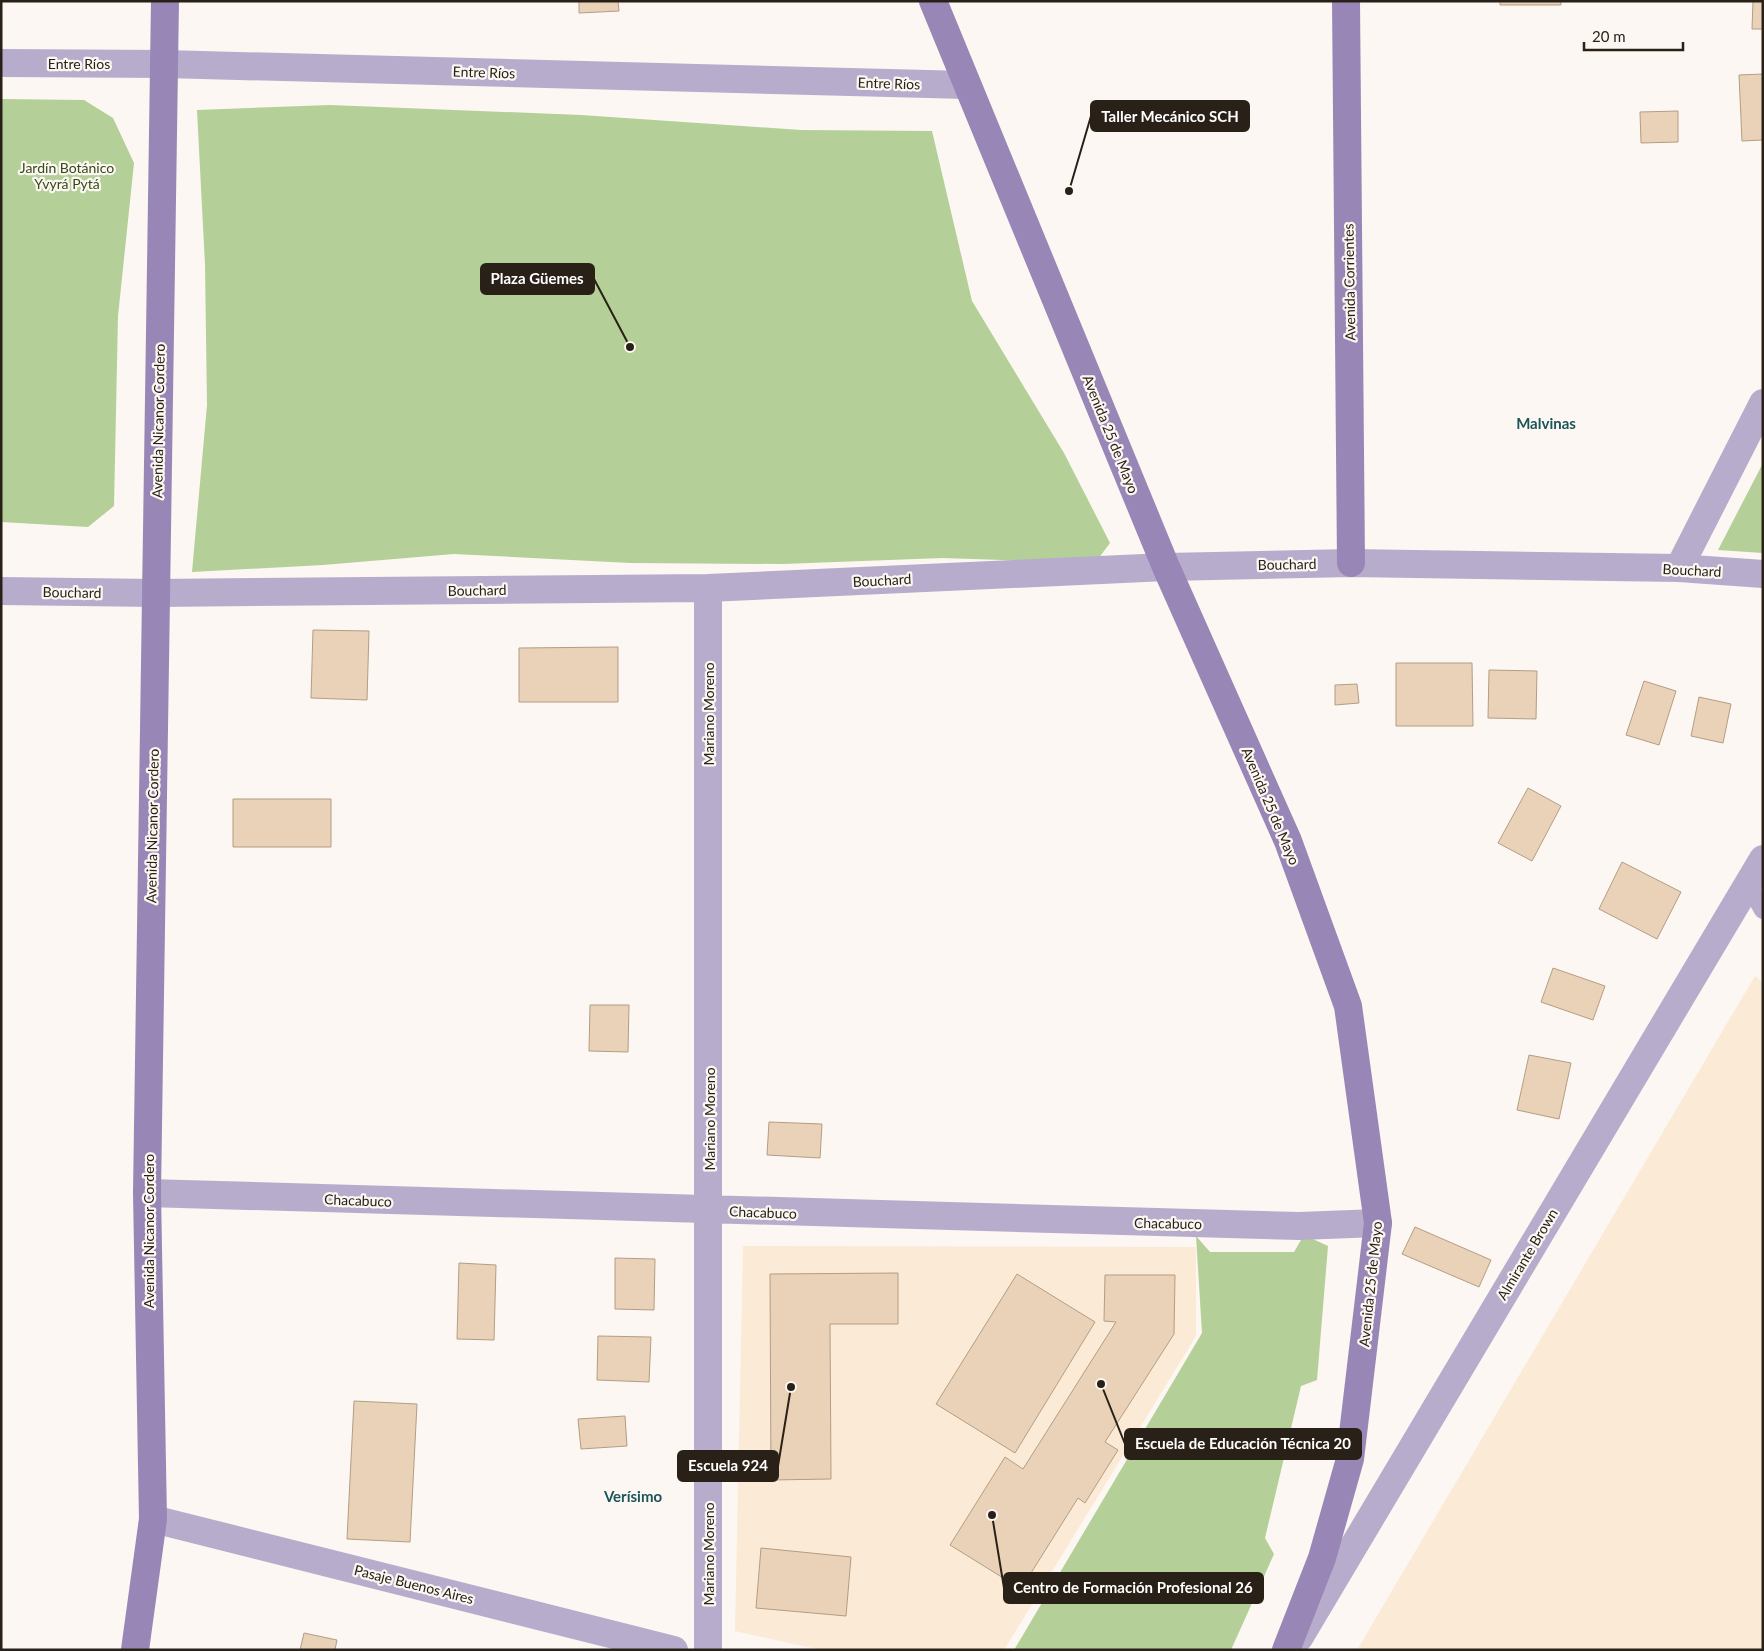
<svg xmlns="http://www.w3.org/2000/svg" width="1764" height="1651" font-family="Lato,sans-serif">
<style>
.built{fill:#fbead6}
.green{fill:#b4cf97}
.building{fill:#e9d2b7;stroke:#b39d84}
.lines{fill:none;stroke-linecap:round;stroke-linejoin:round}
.service{stroke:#b8accd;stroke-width:18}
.minor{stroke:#b8accd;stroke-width:28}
.secondary{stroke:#9887b6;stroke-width:28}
.labels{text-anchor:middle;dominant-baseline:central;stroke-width:4.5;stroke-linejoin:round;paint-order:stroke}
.street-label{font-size:14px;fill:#292117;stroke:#fcf7f2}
.park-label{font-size:14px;fill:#344a16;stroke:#fcf7f2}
.neighbourhood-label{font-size:15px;font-weight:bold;fill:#195559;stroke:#fcf7f2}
.leader{fill:none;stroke:#292117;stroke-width:2}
.callout-dot{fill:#292117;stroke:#fcf7f2;stroke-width:2}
.callout{fill:#292117;stroke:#292117;stroke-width:2}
.callout-label{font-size:15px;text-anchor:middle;font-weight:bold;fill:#fff}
</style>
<rect width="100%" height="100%" fill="#fcf7f2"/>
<path class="built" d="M 1755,976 L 1763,983 L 1763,1650 L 1357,1650 Z
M 743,1246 L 1196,1247 L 1196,1336 L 1004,1650 L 821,1650 L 735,1631 Z"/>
<path class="green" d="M 1,99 L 84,100 L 113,118 L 134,163 L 118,316 L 114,506 L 88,527 L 1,522 Z
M 330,105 L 581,115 L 801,130 L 932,131 L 972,301 L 1064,453 L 1110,543 L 1095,563 L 942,558 L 783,564 L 630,563 L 454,554 L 323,565 L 192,572 L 207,405 L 205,265 L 197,110 Z
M 1763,463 L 1763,553 L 1718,550 Z
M 1304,1235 L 1328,1246 L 1317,1380 L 1301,1386 L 1265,1538 L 1274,1554 L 1231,1650 L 1014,1650 L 1202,1333 L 1196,1236 L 1210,1252 L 1294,1252 Z"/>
<path class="building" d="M 579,1 L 618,1 L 619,11 L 579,13 Z
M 1500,1 L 1561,1 L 1561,5 L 1500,5 Z
M 1753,1 L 1763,1 L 1763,29 L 1752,29 Z
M 1763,74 L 1763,140 L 1742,141 L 1739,75 Z
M 1678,111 L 1678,142 L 1641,143 L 1640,112 Z
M 313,630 L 369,631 L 367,700 L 311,698 Z
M 618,647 L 618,702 L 519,702 L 519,648 Z
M 1396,663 L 1472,663 L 1473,726 L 1396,726 Z
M 1489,670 L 1537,671 L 1536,719 L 1488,718 Z
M 1644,681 L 1676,691 L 1659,745 L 1626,735 Z
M 1357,684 L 1359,703 L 1335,705 L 1335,685 Z
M 1699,697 L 1731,704 L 1723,743 L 1691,736 Z
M 1528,788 L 1561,806 L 1532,861 L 1498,843 Z
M 233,799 L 331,799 L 331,847 L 233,847 Z
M 1622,862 L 1681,892 L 1657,939 L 1599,909 Z
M 1553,968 L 1605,986 L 1593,1020 L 1541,1002 Z
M 590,1005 L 629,1005 L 628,1052 L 589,1051 Z
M 1529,1055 L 1571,1063 L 1559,1119 L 1517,1110 Z
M 769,1122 L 822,1124 L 820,1158 L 767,1155 Z
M 1415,1227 L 1491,1260 L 1479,1287 L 1402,1254 Z
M 615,1258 L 655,1259 L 654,1310 L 615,1309 Z
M 459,1263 L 496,1265 L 494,1340 L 457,1339 Z
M 898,1273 L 898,1324 L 830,1324 L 831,1479 L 771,1480 L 770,1274 Z
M 1017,1274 L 1095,1322 L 1015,1453 L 936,1404 Z
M 1105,1275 L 1175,1275 L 1174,1334 L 1105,1442 L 1118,1450 L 1085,1503 L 1078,1498 L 1021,1589 L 950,1545 L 1005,1457 L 1023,1469 L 1116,1322 L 1104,1321 Z
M 598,1336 L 651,1337 L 649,1382 L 597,1380 Z
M 354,1401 L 417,1404 L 410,1542 L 347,1539 Z
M 625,1416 L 627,1446 L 581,1449 L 578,1419 Z
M 761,1548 L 851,1557 L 846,1616 L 756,1608 Z
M 304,1633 L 337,1640 L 335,1650 L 300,1650 Z"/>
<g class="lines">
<path class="service" d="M 1748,884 L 1763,910"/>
<path class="minor" d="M 1,63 L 165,64 L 967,85
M 1679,568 L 1763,403
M 1,591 L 155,593 L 708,588 L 1166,567 L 1351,563 L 1679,568 L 1763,574
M 147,1193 L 1299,1226 L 1378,1223
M 153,1519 L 674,1650
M 1299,1638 L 1763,859
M 708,1650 L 708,588"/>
<path class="secondary" d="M 933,1 L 1166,567 L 1288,841 L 1348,1006 L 1378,1223 L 1350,1459 L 1322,1558 L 1286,1650
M 1346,1 L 1351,563
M 135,1650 L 153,1519 L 147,1193 L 165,1"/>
</g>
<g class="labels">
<g class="street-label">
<text x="79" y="63">Entre Ríos</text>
<text transform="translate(484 72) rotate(2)">Entre Ríos</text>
<text transform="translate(889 83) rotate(2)">Entre Ríos</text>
<text transform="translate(1349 282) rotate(-91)">Avenida Corrientes</text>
<text transform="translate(158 421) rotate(-89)">Avenida Nicanor Cordero</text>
<text transform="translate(1111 434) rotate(68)">Avenida 25 de Mayo</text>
<text transform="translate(1287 564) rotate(-1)">Bouchard</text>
<text transform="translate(1692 570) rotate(3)">Bouchard</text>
<text transform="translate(882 580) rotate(-3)">Bouchard</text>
<text transform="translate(477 590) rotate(-1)">Bouchard</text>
<text transform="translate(72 592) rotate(1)">Bouchard</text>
<text transform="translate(708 714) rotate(-90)">Mariano Moreno</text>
<text transform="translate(1271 806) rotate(67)">Avenida 25 de Mayo</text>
<text transform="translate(152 826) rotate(-89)">Avenida Nicanor Cordero</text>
<text transform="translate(709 1119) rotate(-90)">Mariano Moreno</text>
<text transform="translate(358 1200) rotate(2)">Chacabuco</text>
<text transform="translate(763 1212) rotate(2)">Chacabuco</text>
<text transform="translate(1168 1223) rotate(1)">Chacabuco</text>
<text transform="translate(148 1231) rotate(-90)">Avenida Nicanor Cordero</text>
<text transform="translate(1527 1254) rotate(-59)">Almirante Brown</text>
<text transform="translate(1370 1284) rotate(-84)">Avenida 25 de Mayo</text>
<text transform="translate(708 1554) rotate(-90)">Mariano Moreno</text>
<text transform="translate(414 1584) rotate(14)">Pasaje Buenos Aires</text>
</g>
<g class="park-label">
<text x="67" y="167">Jardín Botánico<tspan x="67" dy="16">Yvyrá Pytá</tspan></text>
</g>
<g class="neighbourhood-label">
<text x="1546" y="423">Malvinas</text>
<text x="633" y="1496">Verísimo</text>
</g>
</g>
<path class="leader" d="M1069 191L1091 116M630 347L594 279M1101 1384L1125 1444M791 1387L778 1466M992 1515L1004 1588"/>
<g class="callout-dot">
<circle cx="1069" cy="191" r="5"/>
<circle cx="630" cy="347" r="5"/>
<circle cx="1101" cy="1384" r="5"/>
<circle cx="791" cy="1387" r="5"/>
<circle cx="992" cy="1515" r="5"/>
</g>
<g class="callout">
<rect x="1091" y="101" width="158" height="30" rx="5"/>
<rect x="481" y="264" width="113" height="30" rx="5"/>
<rect x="1125" y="1429" width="236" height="30" rx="5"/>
<rect x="678" y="1451" width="100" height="30" rx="5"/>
<rect x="1004" y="1573" width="259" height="30" rx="5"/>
</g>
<g class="callout-label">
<text x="1170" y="122">Taller Mecánico SCH</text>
<text x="537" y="284">Plaza Güemes</text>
<text x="1243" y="1449">Escuela de Educación Técnica 20</text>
<text x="728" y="1471">Escuela 924</text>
<text x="1133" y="1593">Centro de Formación Profesional 26</text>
</g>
<rect width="1764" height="1651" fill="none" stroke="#292117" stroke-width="5"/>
<path d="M1584 42v8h99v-8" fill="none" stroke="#292117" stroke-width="2.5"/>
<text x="1592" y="42" font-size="15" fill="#292117" stroke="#fcf7f2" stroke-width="4" paint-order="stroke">20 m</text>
</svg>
